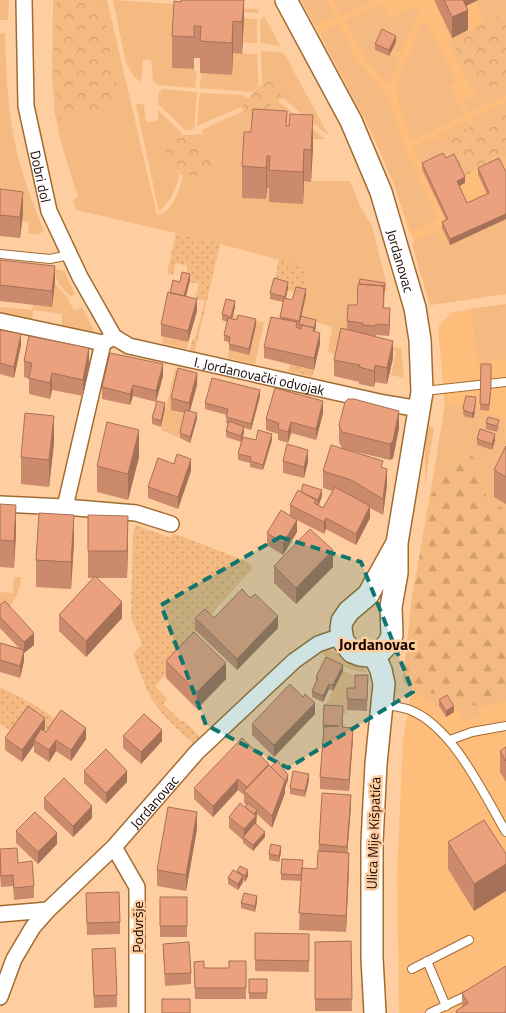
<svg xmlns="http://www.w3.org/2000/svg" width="506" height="1013" font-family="'Titillium Web',sans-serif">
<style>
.built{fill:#febd7b}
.grass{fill:#f4ba81}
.forest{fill:url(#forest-firs)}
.park{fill:url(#park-crowns)}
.garden{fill:url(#garden-dots)}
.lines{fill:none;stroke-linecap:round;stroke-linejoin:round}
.lane-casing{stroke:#a26c31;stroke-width:10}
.street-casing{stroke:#a26c31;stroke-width:18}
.secondary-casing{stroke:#a26c31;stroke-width:24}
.lane{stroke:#fff;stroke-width:8}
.street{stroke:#fff;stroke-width:15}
.secondary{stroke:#fff;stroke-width:21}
.wall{fill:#cb8a6c}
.shaded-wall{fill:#a57158}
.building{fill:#eca17e;stroke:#a57158}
.marked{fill:#0f766e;fill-opacity:0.2;stroke:#0f766e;stroke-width:4;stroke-dasharray:10 6;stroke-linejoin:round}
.labels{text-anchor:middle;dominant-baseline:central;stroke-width:5;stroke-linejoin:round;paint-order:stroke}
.street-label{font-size:14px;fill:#190600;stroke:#ffcea0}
.quarter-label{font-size:16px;font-weight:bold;fill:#190600;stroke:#ffcea0}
</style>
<defs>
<pattern id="forest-firs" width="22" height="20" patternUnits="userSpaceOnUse" patternTransform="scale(1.25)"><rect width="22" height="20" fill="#f4ba81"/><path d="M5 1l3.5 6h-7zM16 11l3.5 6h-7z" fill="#d19e6e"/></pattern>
<pattern id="park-crowns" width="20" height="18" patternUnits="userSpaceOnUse" patternTransform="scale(1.25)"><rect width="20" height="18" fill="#f4ba81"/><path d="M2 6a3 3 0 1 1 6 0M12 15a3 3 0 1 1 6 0" fill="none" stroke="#d19e6e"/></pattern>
<pattern id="garden-dots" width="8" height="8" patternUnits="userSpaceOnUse" patternTransform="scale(1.25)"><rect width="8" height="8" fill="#f4ba81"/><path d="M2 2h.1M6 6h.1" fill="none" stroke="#d19e6e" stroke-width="1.8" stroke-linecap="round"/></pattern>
</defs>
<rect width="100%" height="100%" fill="#ffcea0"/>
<path class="built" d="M 301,0 L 506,0 L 506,294 L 430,305 L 412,244 L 414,243 L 411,232 L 409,232 L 395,187 L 369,127 Z
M 506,304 L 506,1013 L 399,1013 L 397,873 L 403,740 L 412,689 L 404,683 L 403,680 L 412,598 L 445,406 L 438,329 L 440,324 L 453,312 Z"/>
<path class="grass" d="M 0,0 L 9,0 L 8,20 L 0,20 Z
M 53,0 L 107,0 L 157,215 C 173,212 180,189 183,175 L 214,174 L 211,147 L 203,147 L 202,130 L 243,111 L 247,119 L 278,101 L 325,139 L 253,141 L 265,199 L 267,188 L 270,188 L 302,204 L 304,181 L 350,181 L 360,206 L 372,226 L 388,290 L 360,285 L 358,287 L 355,304 L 351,305 L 345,338 L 401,348 L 404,378 L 391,375 L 396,351 L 380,347 L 339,355 L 328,352 L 332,327 L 301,318 L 308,283 L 306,267 L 202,239 L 76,210 L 73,200 L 78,197 L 61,143 L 55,114 L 52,76 Z
M 113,0 L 258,9 L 258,13 L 205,10 L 172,68 L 194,69 L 197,72 L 195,88 L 158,85 L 153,81 L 151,60 L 143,60 L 141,82 L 134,77 L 126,63 Z
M 301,0 L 327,0 L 336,18 L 332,20 L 328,19 L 315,25 Z
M 334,0 L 374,0 L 341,16 Z
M 478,0 L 506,0 L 506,13 L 484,23 L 474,2 Z
M 382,4 L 390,19 L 418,5 L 420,8 L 402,53 L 392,49 L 395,41 L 375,49 L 388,56 L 390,54 L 400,58 L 388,85 L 366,60 L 345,21 Z
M 264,16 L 280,46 L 261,43 L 260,21 Z
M 244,18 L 257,19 L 257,43 L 243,42 Z
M 423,21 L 426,22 L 457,82 L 450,86 L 465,115 L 414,139 L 410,137 L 398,100 L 397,81 Z
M 339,24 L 348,40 L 357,60 L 389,97 L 400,136 L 416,173 L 438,219 L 411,232 L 395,187 L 376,141 L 320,34 Z
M 0,33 L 5,33 C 6,66 7,100 13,133 C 19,167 31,199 44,231 L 38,235 L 28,233 L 29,222 L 22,221 L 23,213 L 0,200 Z
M 453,41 L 474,86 L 471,88 L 449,43 Z
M 261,51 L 284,53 L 329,136 L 283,98 L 274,77 L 262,84 Z
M 233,53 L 257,54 L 259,86 L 252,92 L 200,88 L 201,73 Z
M 506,80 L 506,96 L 470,113 L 464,100 Z
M 163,89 L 197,92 L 194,129 L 186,131 L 158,104 L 159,92 Z
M 200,93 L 243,95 L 248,98 L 248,101 L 241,107 L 197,126 Z
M 506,101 L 506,110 L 447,138 L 435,135 L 468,120 L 470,124 L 472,123 L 471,118 Z
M 139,103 L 144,105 L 146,122 L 158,121 L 158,110 L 182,133 L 181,135 L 170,136 L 179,179 L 171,198 L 159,212 L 136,105 Z
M 429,138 L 444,141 L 454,159 L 423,168 L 413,147 Z
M 506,219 L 506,294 L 430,305 L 412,244 L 418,239 L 438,230 L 445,245 L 449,243 L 451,245 Z
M 55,269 L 64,271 L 75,294 L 72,296 L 67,294 L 53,275 Z
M 55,284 L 67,297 L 74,311 L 82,307 L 95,333 L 82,333 L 82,330 L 62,327 L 62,314 L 33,310 L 32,323 L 0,316 L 0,307 L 32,310 L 33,305 Z
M 506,304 L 506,359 L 488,361 L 488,369 L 481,370 L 478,364 L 471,309 Z
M 233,314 L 264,323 L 255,364 L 228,358 L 229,350 L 249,354 L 232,319 Z
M 163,336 L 188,342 L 187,349 L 162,343 Z
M 175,369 L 199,374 L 197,385 L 179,380 L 171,409 L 186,414 L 180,438 L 161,430 Z
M 445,404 L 464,406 L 463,414 L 465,417 L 472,418 L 474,417 L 476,406 L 479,406 L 480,410 L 486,411 L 486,413 L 505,419 L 506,473 L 494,497 L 506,504 L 506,510 C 479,495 483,492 480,464 L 457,447 L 442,481 L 431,495 Z
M 427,426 L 434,428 L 425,484 L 425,443 Z
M 14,577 L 21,577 C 20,591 15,600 6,611 L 0,607 L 0,592 L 13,593 Z
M 329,650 C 342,653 359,662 368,672 C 354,675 331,659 319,652 Z
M 343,671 L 361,678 L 355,700 L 347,700 L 346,714 L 322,711 Z
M 412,688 L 448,697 L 449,699 L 436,707 Z
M 451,698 L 479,707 L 481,715 L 478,718 L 463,720 Z"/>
<path class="forest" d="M 457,447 L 463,447 L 480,464 C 483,492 479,495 506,510 L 506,701 L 479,707 L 458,700 L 412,688 L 404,683 L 403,680 L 412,598 L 431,495 L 442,481 Z"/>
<path class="park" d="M 57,1 L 102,3 L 119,102 L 59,122 L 53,65 Z
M 506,13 L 506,80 L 478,94 L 451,39 Z
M 274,77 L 283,98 L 247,120 L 241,107 L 246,103 C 251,90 262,84 274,77 Z
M 506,110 L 506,156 L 462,177 L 444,141 L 447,138 Z
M 202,134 L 203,147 L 211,147 L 214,175 L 179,175 L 178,170 L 166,171 L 165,149 L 170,149 L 170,136 Z"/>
<path class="garden" d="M 176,233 L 220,244 L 195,351 L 190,350 L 192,340 L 195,339 L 205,301 L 195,299 L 199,284 L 189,282 L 185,279 L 188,266 L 176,263 L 173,275 L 167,274 Z
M 279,259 L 306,267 L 308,283 L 306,295 L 288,290 L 274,284 Z
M 290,364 L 314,370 L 312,377 L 288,371 Z
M 135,525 L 171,538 L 173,533 L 248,562 L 253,568 L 194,633 L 199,638 L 155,686 L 167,699 L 163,704 L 182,722 L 184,721 L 200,737 L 193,743 C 180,731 165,719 155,704 C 145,689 140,671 133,654 L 142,644 L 131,617 L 133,535 Z
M 0,687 L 31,703 L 61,722 L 53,734 L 28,717 L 16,734 L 0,724 Z"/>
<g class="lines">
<g class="lane-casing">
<path id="lane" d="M 0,254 L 50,259 L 69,255
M 424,391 L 506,382
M 383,704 C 392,706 401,707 410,710 C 453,727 483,793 506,832
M 450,740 L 472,732 L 506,726
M 427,961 L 446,1006
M 412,969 L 469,940
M 430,1013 L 470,994"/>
</g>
<g class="street-casing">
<g id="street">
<path id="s1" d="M 24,0 L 26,106 L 49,211 L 80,277 L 114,337"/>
<path id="s2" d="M 0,321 L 103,343 L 114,337 L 129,346 L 384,403 L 420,409"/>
<path d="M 0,504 L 65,507 L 136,513 L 171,524"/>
<path d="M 65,507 L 103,343"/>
<path d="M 114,847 L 137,887 L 137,1013"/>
<path d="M 0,914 L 48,910"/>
<path id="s3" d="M 0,997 L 14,959 L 33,927 L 48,910 L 114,847 L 197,752 L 294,661 L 318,644 L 341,636"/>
</g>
</g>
<g class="secondary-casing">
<g id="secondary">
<path id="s4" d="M 286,0 L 351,121 L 381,192 L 415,308 L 420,340 L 422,392 L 397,543 L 397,573 L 391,607 L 392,635 L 389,643 L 379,653 L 369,656 L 360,655 L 352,652 L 343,641 L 341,629 L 342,621 L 349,611 L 368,595 L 397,543"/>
<path d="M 374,655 L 381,670 L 384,684 L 376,764 L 372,842 L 372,958 L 375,1013"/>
</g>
</g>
<use href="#lane" class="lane"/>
<use href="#street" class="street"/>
<use href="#secondary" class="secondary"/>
</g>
<path class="wall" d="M 244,0 L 244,18 L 242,54 L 233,53 L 232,75 L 200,73 L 200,58 L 194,58 L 194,69 L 172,68 L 172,36 L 181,2 Z
M 434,0 L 478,0 L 466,6 L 468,30 L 452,38 Z
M 396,42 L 389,56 L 375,50 L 375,44 Z
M 287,126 L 313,147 L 311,182 L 304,181 L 303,204 L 269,202 L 269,188 L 267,188 L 266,199 L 242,198 L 242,166 L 251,132 Z
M 446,158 L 465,183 L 459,186 L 467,203 L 487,194 L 478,174 L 478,168 L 506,172 L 506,219 L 450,245 L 442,228 L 442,222 L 446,220 L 422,169 L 422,163 Z
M 0,189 L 23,213 L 20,238 L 0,236 Z
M 0,260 L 55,282 L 52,307 L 0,301 Z
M 190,280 L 186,297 L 197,311 L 188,342 L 161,336 L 161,324 L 170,293 L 180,282 Z
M 385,283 L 384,308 L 390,320 L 389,336 L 376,335 L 376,337 L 393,358 L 387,384 L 375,382 L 374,387 L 359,384 L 359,382 L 334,376 L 334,360 L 347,330 L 347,321 Z
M 288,288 L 286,298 L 292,300 L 306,295 L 301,316 L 316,326 L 315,332 L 320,344 L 314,370 L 264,358 L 264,347 L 280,318 L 283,302 L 270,299 L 270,293 Z
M 235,307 L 232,319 L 256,325 L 249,355 L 229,350 L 229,342 L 224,341 L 224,335 L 227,322 L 222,320 L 222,314 Z
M 0,330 L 21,345 L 14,378 L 0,374 Z
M 24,361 L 89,365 L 83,396 L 52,390 L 50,399 L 29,394 L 29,379 L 24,377 Z
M 481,364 L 491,393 L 489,411 L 480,410 Z
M 163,376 L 156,402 L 133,396 L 130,405 L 102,399 L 102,387 Z
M 197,385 L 190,411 L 197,419 L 190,443 L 180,438 L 180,433 L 185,413 L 171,410 L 171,398 Z
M 260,396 L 251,430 L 244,428 L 244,432 L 243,437 L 256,440 L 272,440 L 263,470 L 250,467 L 250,463 L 238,460 L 238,454 L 241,442 L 226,437 L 226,431 L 228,424 L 226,423 L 227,415 L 205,409 L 205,403 Z
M 476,403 L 474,417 L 472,418 L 465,417 L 463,414 L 463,408 Z
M 165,409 L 161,427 L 152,424 L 152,418 Z
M 323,413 L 316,440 L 291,433 L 288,443 L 278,440 L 278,434 L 266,430 L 266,419 Z
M 486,423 L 499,426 L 497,432 L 486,429 Z
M 339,425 L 399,428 L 393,458 L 390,460 L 343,449 L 383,468 L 387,485 L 383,515 L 370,508 L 370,518 L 356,545 L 326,529 L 324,534 L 297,520 L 297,532 L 283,555 L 267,545 L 267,533 L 290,516 L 290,505 L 301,492 L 322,496 L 319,505 L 323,508 L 332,491 L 323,488 L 323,471 L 342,448 L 339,442 Z
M 477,439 L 495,440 L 492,450 L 477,445 Z
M 54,443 L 49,487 L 21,484 L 21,457 Z
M 506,446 L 506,504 L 494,497 L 494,470 Z
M 139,457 L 128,500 L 97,492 L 97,466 Z
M 283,461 L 308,462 L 304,478 L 283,473 Z
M 191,471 L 178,509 L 148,498 L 148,487 Z
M 0,504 L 16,532 L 14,568 L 0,567 Z
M 74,542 L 71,589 L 36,587 L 36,560 Z
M 128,543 L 127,578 L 97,578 L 122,618 L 86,657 L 59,631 L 59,615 L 94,578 L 88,578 L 88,551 Z
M 274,566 L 333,567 L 296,604 L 274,583 Z
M 0,605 L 34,645 L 24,653 L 24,661 L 20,678 L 0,672 L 0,643 L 19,648 L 0,628 Z
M 195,618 L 214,618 L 278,628 L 237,670 L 195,630 Z
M 166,661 L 226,679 L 197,709 L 166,678 Z
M 343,671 L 333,691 L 329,689 L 323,702 L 312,697 L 312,691 L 316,683 L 316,677 Z
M 368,675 L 367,711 L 347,710 L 347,688 L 355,688 Z
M 439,700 L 454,712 L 446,717 L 439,706 Z
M 315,714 L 274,757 L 252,735 L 252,724 Z
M 343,718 L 343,727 L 353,739 L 349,791 L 320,789 L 320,777 L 323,737 L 323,725 Z
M 45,729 L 44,731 L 46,732 L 86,739 L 71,761 L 56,751 L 49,762 L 34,752 L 34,745 L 22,762 L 5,750 L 5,738 Z
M 123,736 L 162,741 L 141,764 L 123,748 Z
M 506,747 L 506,782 L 500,772 L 500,751 Z
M 269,766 L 288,780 L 285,788 L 285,793 L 272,828 L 257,814 L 256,824 L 265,837 L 253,851 L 243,843 L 243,840 L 229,828 L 229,817 L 245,807 L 247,805 L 244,803 L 244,795 L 238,790 L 213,817 L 194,799 L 194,788 Z
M 84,771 L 127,782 L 106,804 L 84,783 Z
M 309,780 L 305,797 L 290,794 L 290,788 Z
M 44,798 L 92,818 L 73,837 L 44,809 Z
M 351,806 L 347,853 L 349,869 L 346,932 L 299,930 L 301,881 L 281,880 L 281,874 L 303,868 L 317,869 L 319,844 Z
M 197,829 L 186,891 L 157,886 L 157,870 Z
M 16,831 L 57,844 L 38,864 L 16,843 Z
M 448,842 L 506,854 L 474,911 L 448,869 Z
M 0,849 L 18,863 L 34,886 L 34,898 L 14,900 L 13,886 L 1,887 L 0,872 Z
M 281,852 L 279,862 L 269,860 L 269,854 Z
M 237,871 L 248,876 L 245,882 L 243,880 L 243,882 L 238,890 L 228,884 L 228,878 L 237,873 Z
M 86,893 L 120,922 L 120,934 L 87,935 Z
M 160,897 L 187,897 L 187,937 L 160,937 Z
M 257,902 L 255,912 L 241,908 L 241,903 Z
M 255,933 L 309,934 L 309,972 L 255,971 Z
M 351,941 L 352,1011 L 315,1011 L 315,942 Z
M 163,944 L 191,973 L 191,984 L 165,986 Z
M 92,949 L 117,995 L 117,1007 L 94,1008 Z
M 246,961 L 246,999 L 195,999 L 194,962 L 204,968 L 229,968 Z
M 249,979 L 267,979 L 267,999 L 249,999 Z
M 462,993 L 506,1013 L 456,1013 L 456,1011 L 462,1007 Z"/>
<path class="shaded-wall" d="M 244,0 L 244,18 L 242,54 L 242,22 Z
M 458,0 L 478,0 L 458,10 Z
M 468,10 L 468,30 L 452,38 L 452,17 Z
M 233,21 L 233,53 L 232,75 L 232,43 Z
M 396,36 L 396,42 L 389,56 L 389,50 Z
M 313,115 L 313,147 L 311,182 L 311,150 Z
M 304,149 L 304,181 L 303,204 L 303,172 Z
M 267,156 L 267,188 L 266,199 L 266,168 Z
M 465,177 L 465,183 L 457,187 L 457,181 Z
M 23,192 L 23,213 L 20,238 L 20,217 Z
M 506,214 L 506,219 L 450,245 L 450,239 Z
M 55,266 L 55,282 L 52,307 L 52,291 Z
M 190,274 L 190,280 L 183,307 L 183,301 Z
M 288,282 L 288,288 L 285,302 L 285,297 Z
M 306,289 L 306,295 L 299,327 L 299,321 Z
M 197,299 L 197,311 L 188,342 L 188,331 Z
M 235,301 L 235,307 L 231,323 L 231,317 Z
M 390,308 L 390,320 L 389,336 L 389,325 Z
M 256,319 L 256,325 L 249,355 L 249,349 Z
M 316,320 L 316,326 L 314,334 L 314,328 Z
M 320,333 L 320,344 L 314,370 L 314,358 Z
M 21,334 L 21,345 L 14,378 L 14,367 Z
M 393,341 L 393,358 L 387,384 L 387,368 Z
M 89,348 L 89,365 L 83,396 L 83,380 Z
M 163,364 L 163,376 L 156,402 L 156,391 Z
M 375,365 L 375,382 L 374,387 L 374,371 Z
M 52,373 L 52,390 L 50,399 L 50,383 Z
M 197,373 L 197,385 L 189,414 L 189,403 Z
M 133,385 L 133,396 L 130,405 L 130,394 Z
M 260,390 L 260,396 L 251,430 L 251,424 Z
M 476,397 L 474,417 L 472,418 L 472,413 Z
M 323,401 L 323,413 L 316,440 L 316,429 Z
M 165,403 L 165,409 L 161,427 L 161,421 Z
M 399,411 L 399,428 L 393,458 L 390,460 L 390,444 Z
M 197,413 L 197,419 L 190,443 L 190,437 Z
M 54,416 L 54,443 L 49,487 L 49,460 Z
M 291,422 L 291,433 L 288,443 L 288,432 Z
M 244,427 L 244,432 L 241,442 L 241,436 Z
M 139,430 L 139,457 L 128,500 L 128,474 Z
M 272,434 L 272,440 L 263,470 L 263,465 Z
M 495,434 L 495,440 L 492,450 L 492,444 Z
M 308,450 L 308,462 L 304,478 L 304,467 Z
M 191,459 L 191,471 L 178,509 L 178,497 Z
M 387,469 L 387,485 L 383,515 L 383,499 Z
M 322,490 L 322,496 L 318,506 L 318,500 Z
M 16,505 L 16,532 L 14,568 L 14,541 Z
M 370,506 L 370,518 L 356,545 L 356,534 Z
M 74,515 L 74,542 L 71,589 L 71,562 Z
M 128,516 L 128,543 L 127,578 L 127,551 Z
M 326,518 L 326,529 L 324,534 L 324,522 Z
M 297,520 L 297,532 L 283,555 L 283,543 Z
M 333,550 L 333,567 L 296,604 L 296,588 Z
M 122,602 L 122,618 L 86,657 L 86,641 Z
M 278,616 L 278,628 L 237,670 L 237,659 Z
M 34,633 L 34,645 L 24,653 L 24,661 L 20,678 L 20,666 L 24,651 L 24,642 Z
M 226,663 L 226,679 L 197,709 L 197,692 Z
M 343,665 L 343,671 L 333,691 L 333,685 Z
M 329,684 L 329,689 L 323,702 L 323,696 Z
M 315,703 L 315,714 L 274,757 L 274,745 Z
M 454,706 L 454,712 L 446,717 L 446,711 Z
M 45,718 L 45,729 L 36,742 L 34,740 L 34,745 L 22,762 L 22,750 Z
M 86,728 L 86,739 L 71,761 L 71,750 Z
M 353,728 L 353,739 L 349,791 L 349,780 Z
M 162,730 L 162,741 L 141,764 L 141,752 Z
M 56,740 L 56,751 L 49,762 L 49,750 Z
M 269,764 L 269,775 L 247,794 L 247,787 Z
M 127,771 L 127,782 L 106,804 L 106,793 Z
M 309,774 L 309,780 L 305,797 L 305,791 Z
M 288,775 L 288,780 L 285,788 L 285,793 L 272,828 L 272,816 Z
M 238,779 L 238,790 L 213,817 L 213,806 Z
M 351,795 L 351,806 L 347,858 L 347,847 Z
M 92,806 L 92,818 L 73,837 L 73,826 Z
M 257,810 L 256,827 L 244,838 L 244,829 L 251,817 Z
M 197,812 L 197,829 L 186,891 L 186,875 Z
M 265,832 L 265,837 L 253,851 L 253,845 Z
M 57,833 L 57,844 L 38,864 L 38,852 Z
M 281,846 L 281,852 L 279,862 L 279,856 Z
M 349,853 L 349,869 L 346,932 L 346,916 Z
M 506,864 L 506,891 L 474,911 L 474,884 Z
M 248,870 L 248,876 L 245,882 L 245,876 Z
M 243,876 L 243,882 L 238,890 L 238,884 Z
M 257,896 L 257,902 L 255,912 L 255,906 Z"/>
<path class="building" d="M 181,0 L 244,0 L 242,22 L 233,21 L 232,43 L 200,41 L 201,26 L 194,26 L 194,37 L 172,36 L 174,1 L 181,2 Z
M 444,0 L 463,0 L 468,10 L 452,17 Z
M 382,29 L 396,36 L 389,50 L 375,44 Z
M 253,109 L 287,111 L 286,126 L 289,126 L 290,114 L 313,115 L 311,150 L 304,149 L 303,172 L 269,170 L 270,156 L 267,156 L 266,168 L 242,166 L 244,132 L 251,132 Z
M 443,153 L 446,158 L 454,154 L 465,177 L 457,181 L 467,203 L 489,193 L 478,168 L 499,158 L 506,172 L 506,214 L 450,239 L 442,222 L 448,219 L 422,163 Z
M 0,189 L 23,192 L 20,217 L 0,215 Z
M 0,260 L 55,266 L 52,291 L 0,285 Z
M 182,272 L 190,274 L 184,296 L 170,293 L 173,280 L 180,282 Z
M 274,278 L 288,282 L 285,297 L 270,293 Z
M 360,279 L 385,283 L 384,292 L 384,286 L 359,284 Z
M 358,284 L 384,286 L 383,308 L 390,308 L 389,325 L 376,324 L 375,326 L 363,325 L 363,323 L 347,321 L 348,305 L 357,305 Z
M 296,287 L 306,289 L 299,321 L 280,317 L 284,298 L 292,300 Z
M 168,292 L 197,299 L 188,331 L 161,324 Z
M 226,299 L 235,301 L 231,317 L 222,314 Z
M 238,315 L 256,319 L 249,349 L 229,344 L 230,337 L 224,335 L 228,318 L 237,320 Z
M 301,316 L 316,320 L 314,328 L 299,324 Z
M 271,317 L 297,322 L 296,327 L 301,329 L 302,325 L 314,328 L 313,331 L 320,333 L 314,358 L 264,347 Z
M 341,328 L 393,341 L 387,368 L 375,365 L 374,371 L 359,367 L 360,365 L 334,360 Z
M 0,330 L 21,334 L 14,367 L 0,363 Z
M 29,336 L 89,348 L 83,380 L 52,373 L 50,383 L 29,378 L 32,363 L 24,361 Z
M 110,353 L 163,364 L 156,391 L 133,385 L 130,394 L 102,387 Z
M 481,364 L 491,364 L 491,387 L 489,405 L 480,404 Z
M 178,368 L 197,373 L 189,403 L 171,398 Z
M 212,378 L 260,390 L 251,424 L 226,417 L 228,409 L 205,403 Z
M 275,388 L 323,401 L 316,429 L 291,422 L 288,432 L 278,429 L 279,423 L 266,419 Z
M 466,396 L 476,397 L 474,411 L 472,413 L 465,411 L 463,408 Z
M 348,399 L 354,399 L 399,411 L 393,441 L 390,444 L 342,432 L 339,425 L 345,402 Z
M 157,401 L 165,403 L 161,421 L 152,418 Z
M 185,410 L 197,413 L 190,437 L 180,433 Z
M 25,413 L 54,416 L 49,460 L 21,457 Z
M 488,417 L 499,420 L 497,426 L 486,423 Z
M 229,421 L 244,427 L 241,436 L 226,431 Z
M 107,422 L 139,430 L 128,474 L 97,466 Z
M 480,429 L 495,434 L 492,444 L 477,439 Z
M 258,430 L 272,434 L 263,465 L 250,461 L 251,457 L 238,454 L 243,437 L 256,440 Z
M 287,444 L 308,450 L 304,467 L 283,461 Z
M 331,445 L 383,461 L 381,467 L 387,469 L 383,499 L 351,480 L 323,471 Z
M 506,446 L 506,477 L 494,470 Z
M 177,454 L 191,459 L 178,497 L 148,487 L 158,458 L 174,464 Z
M 303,484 L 322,490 L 318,500 L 301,492 Z
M 335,487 L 370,506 L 356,534 L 326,518 L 324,522 L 290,505 L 298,490 L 316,500 L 314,503 L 323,508 Z
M 0,504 L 16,505 L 14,541 L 0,540 Z
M 281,510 L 297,520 L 283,543 L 267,533 Z
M 39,513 L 74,515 L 71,562 L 36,560 Z
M 88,515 L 128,516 L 127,551 L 88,551 Z
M 310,529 L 333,550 L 296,588 L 274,566 Z
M 95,576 L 122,602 L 86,641 L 59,615 Z
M 242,589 L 250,598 L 255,594 L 278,616 L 237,659 L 195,618 L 205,609 L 214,618 Z
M 5,601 L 34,633 L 24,642 L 0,617 L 0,605 Z
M 194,632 L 226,663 L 197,692 L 166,661 Z
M 0,643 L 24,650 L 20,666 L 0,660 Z
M 326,657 L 343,665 L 333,685 L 329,684 L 323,696 L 312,691 L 318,678 L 316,677 Z
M 355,675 L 368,675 L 367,700 L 347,699 L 347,688 L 355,688 Z
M 290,684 L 303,697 L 305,694 L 315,703 L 274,745 L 252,724 Z
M 447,695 L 454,706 L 446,711 L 439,700 Z
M 324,705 L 343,706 L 342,727 L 353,728 L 349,780 L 320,777 L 324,727 L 339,726 L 323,725 Z
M 28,706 L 45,718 L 22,750 L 5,738 Z
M 61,710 L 86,728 L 71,750 L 56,740 L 49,750 L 34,740 L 41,729 L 46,732 Z
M 144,714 L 162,730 L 141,752 L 123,736 Z
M 242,738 L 269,764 L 247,787 L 238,779 L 213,806 L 194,788 Z
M 506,747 L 506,761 L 500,751 Z
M 106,749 L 127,771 L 106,793 L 84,771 Z
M 277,760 L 288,775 L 285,783 L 285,781 L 271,767 Z
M 269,765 L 285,781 L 272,816 L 244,791 Z
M 293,771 L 309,774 L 305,791 L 290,788 Z
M 64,778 L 92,806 L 73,826 L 44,798 Z
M 322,793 L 351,795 L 347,847 L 319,844 Z
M 240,803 L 256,816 L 244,829 L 229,817 Z
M 248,803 L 257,810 L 254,814 L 245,807 Z
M 168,807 L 197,812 L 186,875 L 157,870 Z
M 35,812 L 57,833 L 38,852 L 16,831 Z
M 484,820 L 506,854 L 506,864 L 474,884 L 448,842 Z
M 255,823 L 265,832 L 253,845 L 243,837 Z
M 271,844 L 281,846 L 279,856 L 269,854 Z
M 17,848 L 18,863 L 32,861 L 34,886 L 14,888 L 13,875 L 1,876 L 0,849 Z
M 318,851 L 349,853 L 346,916 L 299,913 L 302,868 L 317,869 Z
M 282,859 L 303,860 L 301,875 L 281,874 Z
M 240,866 L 248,870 L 245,876 L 237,871 Z
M 233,870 L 243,876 L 238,884 L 228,878 Z
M 119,892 L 120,922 L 87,923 L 86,893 Z
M 244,893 L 257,896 L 255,906 L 241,903 Z
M 160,897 L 187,897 L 187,926 L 160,926 Z
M 255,933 L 309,934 L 309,961 L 255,960 Z
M 351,941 L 352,999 L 315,999 L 315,942 Z
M 189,942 L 191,973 L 165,974 L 163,944 Z
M 115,948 L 117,995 L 94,996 L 92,949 Z
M 204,961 L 204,968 L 229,968 L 229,961 L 246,961 L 246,988 L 195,988 L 194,962 Z
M 506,966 L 506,1012 L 504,1013 L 457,1013 L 456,1011 L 468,1003 L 462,993 Z
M 249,979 L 267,979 L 267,993 L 249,993 Z
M 162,999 L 190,999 L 190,1013 L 162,1013 Z"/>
<path class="marked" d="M 280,537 L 361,562 L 413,692 L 288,768 L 206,725 L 161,605 Z"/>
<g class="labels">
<g class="street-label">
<text stroke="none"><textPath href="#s1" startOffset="178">Dobri dol</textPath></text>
<text stroke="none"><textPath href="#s4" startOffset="286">Jordanovac</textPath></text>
<text stroke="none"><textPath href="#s2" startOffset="269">I. Jordanovački odvojak</textPath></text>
<text stroke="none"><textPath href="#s3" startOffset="252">Jordanovac</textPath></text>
<text transform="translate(373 833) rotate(-88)">Ulica Mije Kišpatića</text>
<text transform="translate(137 927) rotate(-90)">Podvršje</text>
</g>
<g class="quarter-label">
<text x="377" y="644">Jordanovac</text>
</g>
</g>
</svg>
